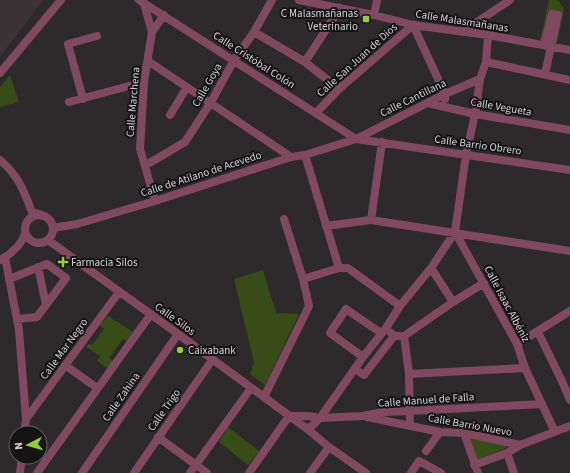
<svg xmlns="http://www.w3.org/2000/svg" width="570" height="473" font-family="'Source Sans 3',sans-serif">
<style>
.built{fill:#3d3236}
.green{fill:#374c17}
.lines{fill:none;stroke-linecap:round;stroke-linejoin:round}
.minor{stroke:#81495f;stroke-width:8}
.poi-dot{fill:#95cc3b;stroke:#151314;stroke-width:1.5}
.labels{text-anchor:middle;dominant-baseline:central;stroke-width:4;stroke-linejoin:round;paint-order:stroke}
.poi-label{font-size:11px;fill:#d5d2d3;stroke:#151314;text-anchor:start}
.street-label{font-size:11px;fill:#d5d2d3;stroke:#151314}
</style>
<rect width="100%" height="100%" fill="#2e2a2b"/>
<path class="built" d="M 0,0 L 43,0 L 0,57 Z"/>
<path class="green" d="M 549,0 L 558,0 L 564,9 L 557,43 L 540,40 Z
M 10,75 L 19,102 L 0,107 L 0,87 Z
M 263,270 L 276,313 L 299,314 L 265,385 L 250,374 L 254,363 L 234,279 Z
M 108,316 L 133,332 L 127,341 L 123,339 L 109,358 L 113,361 L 108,369 L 97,361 L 100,356 L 86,347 L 89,344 L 92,345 L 104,329 L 100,325 Z
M 228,427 L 259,451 L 248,465 L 219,442 Z
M 469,438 L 505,444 L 506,448 L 476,460 Z"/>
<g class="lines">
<path class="minor" d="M 139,0 L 356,139 L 570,170
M 299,0 L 374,15 L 413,25 L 488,35 L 570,50
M 144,4 L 152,32 L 144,82 L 140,149 L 155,201
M 374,15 L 377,0
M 413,25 L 445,94 L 445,99
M 152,32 L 164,15
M 254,32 L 305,62 L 339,89
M 462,32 L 510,0
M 544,45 L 552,14 L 558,15 L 545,74
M 148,61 L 291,157
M 305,62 L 340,8
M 486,62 L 570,80
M 0,73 L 61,0
M 83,99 L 68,44 L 97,36
M 69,102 L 144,82
M 428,103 L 475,114 L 570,130
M 476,109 L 480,79 L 486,62 L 488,35
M 316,113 L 339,89 L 413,25
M 170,115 L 187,87
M 305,155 L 339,268
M 0,160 C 18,175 24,191 32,212 L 42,215
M 146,165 L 185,142 L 211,102 L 234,60 L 254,32 L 272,0
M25 229a14 14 0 1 1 28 0a14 14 0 1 1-28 0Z
M 371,220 L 382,142
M 326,226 L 371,220 L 570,251
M 53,228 L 77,224 L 155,201 L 291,157 L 305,155 L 356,139 L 445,94 L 480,79
M 455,232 L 517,344 L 525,368 L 555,432
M 48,240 L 178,334 L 306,428 L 329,447 L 366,473
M 5,257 L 19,330 L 26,419 L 24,433
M 0,260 C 11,254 21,245 25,234
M 38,267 L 46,305
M 431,268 L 453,302
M 9,279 L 47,264 L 66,278 L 37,317 L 17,319
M 303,279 L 339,268 L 348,268 L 400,306
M 538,332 L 561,379 L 570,400
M 394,336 L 404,336 L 453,302 L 484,283
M 404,336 L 409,374 L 410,425
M 517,344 L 570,311
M 363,357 L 330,333 L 346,309 L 381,333
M 65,365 L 97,388
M 355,369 L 364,375 L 394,336 L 391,333
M 409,374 L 525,368
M 264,397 L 309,306 L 303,279 L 284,219
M 290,416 L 308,416 L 320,418 L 363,416 L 383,412 L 410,411 L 542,404
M 367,417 L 440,432 L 464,433 L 520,445 L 570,426
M 26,419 L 119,292
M 306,428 L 311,427 L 320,418 L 363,357 L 386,328 L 400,306 L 431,268 L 455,232 L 466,155 L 475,114
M 464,433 L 478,473
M 158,437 L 207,473
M 426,451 L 440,432
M 507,453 L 514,473
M 474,465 L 507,453 L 520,445
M 20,473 L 22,457
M 37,473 L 151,314
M 82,473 L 178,334
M 134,473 L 212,360
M 190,473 L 251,388
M 249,473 L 289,416
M 310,473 L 329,447
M 411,473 L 419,461 L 441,473"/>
</g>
<g class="poi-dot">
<rect x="362" y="15" width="8" height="8" rx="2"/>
<path d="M61 256h4v4h4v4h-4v4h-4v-4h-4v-4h4z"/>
<circle cx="180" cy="350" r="4"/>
</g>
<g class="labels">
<g class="poi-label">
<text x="358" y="13" text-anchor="end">C Malasmañanas<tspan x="358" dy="13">Veterinario</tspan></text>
<text x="71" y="262">Farmacia Silos</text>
<text x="188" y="350">Caixabank</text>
</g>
<g class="street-label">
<text transform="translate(462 21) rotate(9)">Calle Malasmañanas</text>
<text transform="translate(254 60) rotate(33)">Calle Cristóbal Colón</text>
<text transform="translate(357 60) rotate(-42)">Calle San Juan de Dios</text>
<text transform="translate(207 85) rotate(-60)">Calle Goya</text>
<text transform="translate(413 98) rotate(-26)">Calle Cantillana</text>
<text transform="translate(133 102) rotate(-85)">Calle Marchena</text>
<text transform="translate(501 107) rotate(10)">Calle Vegueta</text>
<text transform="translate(478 145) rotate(8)">Calle Barrio Obrero</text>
<text transform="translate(201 174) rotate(-18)">Calle de Atilano de Acevedo</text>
<text transform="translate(507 304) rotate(62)">Calle Isaac Albéniz</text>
<text transform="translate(175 319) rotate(36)">Calle Silos</text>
<text transform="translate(64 349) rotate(-54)">Calle Mar Negro</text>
<text transform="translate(121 397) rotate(-55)">Calle Zahina</text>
<text transform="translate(426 400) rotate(-4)">Calle Manuel de Falla</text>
<text transform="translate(164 410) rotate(-55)">Calle Trigo</text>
<text transform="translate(470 425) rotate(10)">Calle Barrio Nuevo</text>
</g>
</g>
<g transform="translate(28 445) rotate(264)"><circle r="19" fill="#151314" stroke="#625f60"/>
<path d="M0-3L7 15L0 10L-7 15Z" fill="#95cc3b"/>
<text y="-6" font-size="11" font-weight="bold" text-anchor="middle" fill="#d5d2d3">N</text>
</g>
</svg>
